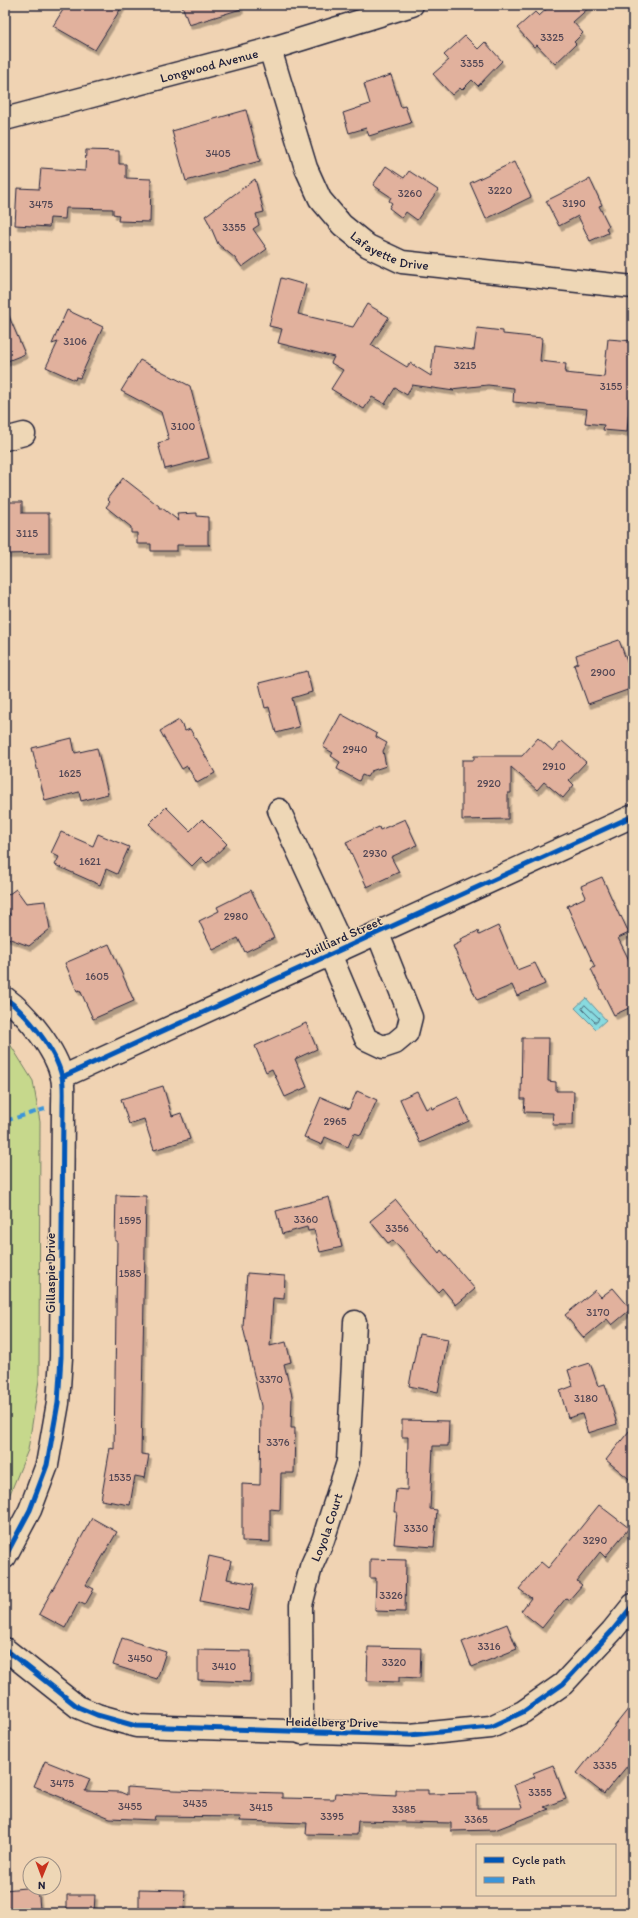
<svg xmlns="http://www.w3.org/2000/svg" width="638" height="1918" font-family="Itim,sans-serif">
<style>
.green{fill:#c6d88c;stroke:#747d64}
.water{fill:#88dadf;stroke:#5f909d}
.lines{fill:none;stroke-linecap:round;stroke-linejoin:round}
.shore{stroke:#4b6c7d;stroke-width:1}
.building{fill:#e1b19d;stroke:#22223b;filter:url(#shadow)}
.minor-casing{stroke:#22223b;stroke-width:25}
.minor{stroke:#eed7b6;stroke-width:22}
.quiet{stroke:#3b95d9;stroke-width:4;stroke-dasharray:8 4;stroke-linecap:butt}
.cycleway-casing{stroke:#eed7b6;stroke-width:8}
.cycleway{stroke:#0057b8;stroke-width:5}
.labels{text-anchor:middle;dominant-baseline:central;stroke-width:3;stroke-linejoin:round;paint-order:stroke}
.number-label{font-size:11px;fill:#524654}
.street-label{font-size:13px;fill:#22223b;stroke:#eed7b6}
</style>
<defs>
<filter id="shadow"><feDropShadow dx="2.5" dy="4.5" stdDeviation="0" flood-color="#0004"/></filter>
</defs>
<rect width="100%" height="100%" fill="#f0d3b3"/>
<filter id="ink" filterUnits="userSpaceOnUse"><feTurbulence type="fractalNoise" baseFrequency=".025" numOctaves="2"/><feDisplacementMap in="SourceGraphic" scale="8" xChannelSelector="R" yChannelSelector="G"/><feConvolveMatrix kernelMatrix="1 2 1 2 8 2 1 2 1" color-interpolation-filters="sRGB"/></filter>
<g filter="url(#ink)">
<path class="green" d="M 5,1036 L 33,1081 L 40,1122 L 39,1380 L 28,1450 L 5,1506 Z"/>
<path class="water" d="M 586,998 L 606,1020 L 596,1029 L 575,1008 Z"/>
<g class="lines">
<path class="shore" d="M 585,1005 L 599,1018 L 597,1022 L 595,1022 L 582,1009 Z"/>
</g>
<path class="building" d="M 66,5 L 123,5 L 95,50 L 53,26 Z
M 182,5 L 240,5 L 241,9 L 189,25 Z
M 551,5 L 592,5 L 573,22 L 583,33 L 574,42 L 576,44 L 555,64 L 537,45 L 534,47 L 517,28 L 535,12 L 539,16 Z
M 465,36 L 478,49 L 485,42 L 502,61 L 478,86 L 472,80 L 462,90 L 460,88 L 452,95 L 433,74 L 449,60 L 444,55 Z
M 391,75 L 401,107 L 405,106 L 411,123 L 369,136 L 366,128 L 349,133 L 343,113 L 370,104 L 364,84 Z
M 246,110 L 260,161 L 186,181 L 172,131 Z
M 86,150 L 119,151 L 119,164 L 126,164 L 126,178 L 151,179 L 150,222 L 118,221 L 119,215 L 113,214 L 113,209 L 66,208 L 65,219 L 50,218 L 49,227 L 15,225 L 17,188 L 39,189 L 41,168 L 85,171 Z
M 514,162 L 531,197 L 486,219 L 470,183 Z
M 386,166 L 404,178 L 409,171 L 438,190 L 417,220 L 406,212 L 402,218 L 389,208 L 392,203 L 389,201 L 391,197 L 373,185 Z
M 255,179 L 264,212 L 256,214 L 259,225 L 253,229 L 267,249 L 242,267 L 235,258 L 218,244 L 209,223 L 205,216 Z
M 590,179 L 602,205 L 599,206 L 609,226 L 606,228 L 608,233 L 590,241 L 578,216 L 559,226 L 546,201 Z
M 281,278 L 306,285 L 298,314 L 353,327 L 367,304 L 389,317 L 371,345 L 407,367 L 410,363 L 431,376 L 434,345 L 474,350 L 477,328 L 503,331 L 503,334 L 542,338 L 540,361 L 566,364 L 565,373 L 604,377 L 608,339 L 633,341 L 633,396 L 630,396 L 627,432 L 603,430 L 604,425 L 585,423 L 587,409 L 513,402 L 514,388 L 488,385 L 451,389 L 454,391 L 412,385 L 407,395 L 395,388 L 385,404 L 372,397 L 364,409 L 331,389 L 343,370 L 331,363 L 334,357 L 278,343 L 282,329 L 269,326 Z
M 5,307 L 25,354 L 5,362 Z
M 67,310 L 103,327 L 80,378 L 76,377 L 75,380 L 46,367 L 58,342 L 52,344 Z
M 140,360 L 190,386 L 209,458 L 165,469 L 158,443 L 169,440 L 161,412 L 121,391 Z
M 123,478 L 159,506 L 159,508 L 162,508 L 179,521 L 177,514 L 197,513 L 197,516 L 208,517 L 208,544 L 210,545 L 177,545 L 177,551 L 151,551 L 151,544 L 137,544 L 137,533 L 131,533 L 131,527 L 106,507 L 110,502 L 107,499 Z
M 5,502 L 22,502 L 22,513 L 49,513 L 49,553 L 5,554 Z
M 619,640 L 633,678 L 633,688 L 588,704 L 574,665 L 578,663 L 576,655 Z
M 307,671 L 312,692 L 292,698 L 299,727 L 276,733 L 269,707 L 265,708 L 259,683 Z
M 341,714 L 377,734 L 376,737 L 387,743 L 383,751 L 386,766 L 371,771 L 367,777 L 362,775 L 359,781 L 337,769 L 340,762 L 331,756 L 333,753 L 323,747 Z
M 179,720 L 185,731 L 190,729 L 215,773 L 197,783 L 187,766 L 182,769 L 160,731 Z
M 72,738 L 75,753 L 97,748 L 108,794 L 81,801 L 79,792 L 45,801 L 32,748 Z
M 538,738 L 553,751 L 562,741 L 586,762 L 569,780 L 574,785 L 563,798 L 544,782 L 537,790 L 511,767 L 511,793 L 508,793 L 508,819 L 462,820 L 462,760 L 474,760 L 474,756 L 522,756 Z
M 166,807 L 190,831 L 202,819 L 227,844 L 207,863 L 201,857 L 192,866 L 149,824 Z
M 405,819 L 417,845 L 391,857 L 399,872 L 367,887 L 346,842 L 379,827 L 380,830 Z
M 61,832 L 93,846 L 98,834 L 129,847 L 117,874 L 106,869 L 100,885 L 55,865 L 59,857 L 51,853 Z
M 602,877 L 620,917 L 621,916 L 629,933 L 618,938 L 633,968 L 633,1006 L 614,1015 L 591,969 L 595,967 L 567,906 L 586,897 L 581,886 Z
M 16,889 L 26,903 L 45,901 L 50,929 L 29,946 L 5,937 L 5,925 L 10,914 L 5,908 L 5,897 Z
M 251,890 L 274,938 L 245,952 L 238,938 L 213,950 L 199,921 L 219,911 L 217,907 Z
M 498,926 L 517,970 L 535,963 L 545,984 L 517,996 L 512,985 L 477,1000 L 453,946 L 461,942 L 460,939 L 478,931 L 479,935 Z
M 109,944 L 134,1001 L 93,1019 L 80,990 L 77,991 L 65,963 Z
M 306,1023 L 317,1049 L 295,1059 L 307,1087 L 285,1097 L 272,1069 L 266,1072 L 255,1046 Z
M 522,1038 L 549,1038 L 548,1081 L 556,1082 L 556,1091 L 574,1091 L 573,1125 L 552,1125 L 553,1113 L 524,1112 L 525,1099 L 521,1099 Z
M 163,1086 L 172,1116 L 181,1113 L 190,1139 L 154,1150 L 144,1119 L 129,1124 L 121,1099 Z
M 357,1091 L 377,1100 L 361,1135 L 354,1133 L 348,1147 L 325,1137 L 322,1145 L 304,1137 L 321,1097 L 349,1109 Z
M 417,1091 L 426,1109 L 431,1106 L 432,1109 L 458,1097 L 469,1121 L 420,1143 L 400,1099 Z
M 116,1195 L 146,1196 L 141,1454 L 149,1455 L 145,1478 L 135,1476 L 130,1505 L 101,1500 L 110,1448 L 114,1449 L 117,1241 L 115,1241 Z
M 329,1197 L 342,1247 L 320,1252 L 314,1230 L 308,1231 L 307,1227 L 282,1234 L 276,1211 Z
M 396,1200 L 439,1253 L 441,1250 L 475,1289 L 456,1305 L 442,1288 L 438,1292 L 393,1240 L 388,1243 L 370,1221 Z
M 247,1273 L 285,1276 L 284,1299 L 273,1298 L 270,1346 L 286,1342 L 291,1362 L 284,1364 L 292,1396 L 291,1428 L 295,1428 L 294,1473 L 281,1473 L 280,1510 L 270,1509 L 270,1542 L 242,1541 L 242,1484 L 260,1485 L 261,1406 L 243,1327 Z
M 613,1288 L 631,1309 L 612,1325 L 607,1319 L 584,1338 L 565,1315 L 595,1290 L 601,1297 Z
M 419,1334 L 448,1339 L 438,1392 L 409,1386 Z
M 590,1363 L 598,1386 L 605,1384 L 617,1424 L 588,1433 L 582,1414 L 568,1418 L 560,1391 L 573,1386 L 568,1370 Z
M 402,1420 L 449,1421 L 448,1446 L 433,1446 L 430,1509 L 437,1510 L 434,1547 L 394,1544 L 397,1512 L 394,1512 L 396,1489 L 407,1490 L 408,1437 L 402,1437 Z
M 633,1426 L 633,1482 L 606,1460 Z
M 599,1505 L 629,1528 L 605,1557 L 600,1552 L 577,1581 L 582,1585 L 569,1600 L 566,1598 L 542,1628 L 521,1611 L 531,1598 L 519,1589 L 541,1562 L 548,1568 Z
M 92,1518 L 117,1532 L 86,1585 L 94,1589 L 85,1605 L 79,1602 L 65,1628 L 39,1614 Z
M 209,1556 L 231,1561 L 227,1579 L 254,1584 L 249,1611 L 200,1601 Z
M 370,1559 L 406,1560 L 405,1612 L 375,1611 L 376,1578 L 370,1578 Z
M 507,1624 L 517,1649 L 472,1667 L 462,1642 Z
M 122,1638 L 166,1652 L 157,1679 L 113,1665 Z
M 368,1647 L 421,1648 L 420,1678 L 399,1677 L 399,1682 L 367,1681 Z
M 198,1650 L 251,1651 L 250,1682 L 198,1680 Z
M 633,1703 L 633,1759 L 604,1794 L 577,1773 Z
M 45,1761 L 90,1779 L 85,1791 L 120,1792 L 127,1795 L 127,1787 L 173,1790 L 282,1793 L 282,1798 L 334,1799 L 335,1793 L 396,1796 L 396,1790 L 428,1790 L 428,1794 L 477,1793 L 477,1808 L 522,1808 L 514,1785 L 535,1777 L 533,1773 L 553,1765 L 566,1799 L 544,1807 L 549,1809 L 495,1830 L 451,1831 L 451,1823 L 358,1821 L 357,1835 L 306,1834 L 307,1823 L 240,1821 L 241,1817 L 155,1816 L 154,1820 L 110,1818 L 34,1786 Z
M 25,1888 L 38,1888 L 40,1909 L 5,1913 L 5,1890 Z
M 139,1889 L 185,1890 L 184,1911 L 139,1913 Z
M 67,1895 L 95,1895 L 94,1913 L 67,1913 Z"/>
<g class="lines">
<g class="minor-casing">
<g id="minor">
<path id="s1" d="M 270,49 L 306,168 L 320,199 L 342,225 L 368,246 L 402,262 L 633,287"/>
<path id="s2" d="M 5,119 L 270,49 L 412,5"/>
<path d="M 5,439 L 24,434"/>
<path d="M 279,810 L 343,948"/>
<path d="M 330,954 L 366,1039 L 383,1047 L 395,1043 L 407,1033 L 411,1017 L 378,934"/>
<path d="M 5,998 C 27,1014 56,1050 62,1077 C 64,1086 63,1098 63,1107 L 61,1357 L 58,1403 L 47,1465 L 30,1510 L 5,1557"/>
<path d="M 62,1077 L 633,816"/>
<path d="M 5,1649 L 78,1707 L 97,1715 L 136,1726 L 410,1735 L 491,1727 L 523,1712 L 563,1684 L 612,1631 L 633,1605"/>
<path id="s3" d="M 302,1733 L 301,1605 L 311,1567 L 323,1540 L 348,1462 L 355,1322"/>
</g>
</g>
<use href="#minor" class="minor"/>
<path class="quiet" d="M 5,1121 L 45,1109"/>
<g class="cycleway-casing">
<path id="cycleway" d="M 5,998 C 27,1014 56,1050 62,1077 C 64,1086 63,1098 63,1107 L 61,1357 L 58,1403 L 47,1465 L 30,1510 L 5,1557
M 62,1077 L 633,816
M 5,1649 L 78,1707 L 97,1715 L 136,1726 L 410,1735 L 491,1727 L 523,1712 L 563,1684 L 612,1631 L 633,1605"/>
</g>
<use href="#cycleway" class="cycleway"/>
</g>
</g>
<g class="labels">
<g class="number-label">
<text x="552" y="37">3325</text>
<text x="472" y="63">3355</text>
<text x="218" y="153">3405</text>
<text x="500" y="190">3220</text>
<text x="410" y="193">3260</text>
<text x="574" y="203">3190</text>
<text x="41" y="204">3475</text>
<text x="234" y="227">3355</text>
<text x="75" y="341">3106</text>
<text x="465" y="365">3215</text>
<text x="611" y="386">3155</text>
<text x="183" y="426">3100</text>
<text x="27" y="533">3115</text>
<text x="603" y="672">2900</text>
<text x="355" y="749">2940</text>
<text x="554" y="766">2910</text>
<text x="70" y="773">1625</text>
<text x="489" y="783">2920</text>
<text x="375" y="853">2930</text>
<text x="90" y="861">1621</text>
<text x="236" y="916">2980</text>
<text x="97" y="976">1605</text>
<text x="335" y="1121">2965</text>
<text x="306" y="1219">3360</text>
<text x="130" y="1220">1595</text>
<text x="397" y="1228">3356</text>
<text x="130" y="1273">1585</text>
<text x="598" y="1312">3170</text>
<text x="271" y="1379">3370</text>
<text x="586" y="1398">3180</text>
<text x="278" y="1442">3376</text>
<text x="120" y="1477">1535</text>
<text x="416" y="1528">3330</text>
<text x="595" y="1540">3290</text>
<text x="391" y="1595">3326</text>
<text x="489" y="1646">3316</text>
<text x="140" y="1658">3450</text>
<text x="394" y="1662">3320</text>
<text x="224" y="1666">3410</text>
<text x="605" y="1765">3335</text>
<text x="62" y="1783">3475</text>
<text x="540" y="1792">3355</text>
<text x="195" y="1803">3435</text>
<text x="130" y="1806">3455</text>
<text x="261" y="1807">3415</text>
<text x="404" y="1809">3385</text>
<text x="332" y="1816">3395</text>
<text x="476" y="1819">3365</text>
</g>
<g class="street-label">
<text stroke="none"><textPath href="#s2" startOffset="211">Longwood Avenue</textPath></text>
<text stroke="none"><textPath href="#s1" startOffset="248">Lafayette Drive</textPath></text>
<text transform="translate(343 937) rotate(-24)">Juilliard Street</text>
<text transform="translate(50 1273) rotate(-90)">Gillaspie Drive</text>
<text stroke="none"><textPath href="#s3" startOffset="210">Loyola Court</textPath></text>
<text transform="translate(332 1722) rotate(1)">Heidelberg Drive</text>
</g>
</g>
<rect width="638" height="1918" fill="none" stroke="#eed7b6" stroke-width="20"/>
<rect x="10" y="10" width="618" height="1898" fill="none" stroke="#22223b" stroke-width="1.5" filter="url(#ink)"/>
<rect x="476" y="1844" width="140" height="52" fill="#eed7b6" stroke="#9c8f85"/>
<rect x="484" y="1857" width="20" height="6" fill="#0057b8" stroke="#9c8f85"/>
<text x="512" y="1864" font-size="12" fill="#22223b">Cycle path</text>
<rect x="484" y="1877" width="20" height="6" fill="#3b95d9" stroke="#9c8f85"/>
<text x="512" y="1884" font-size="12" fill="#22223b">Path</text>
<g transform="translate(42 1876) rotate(181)"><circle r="19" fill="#eed7b6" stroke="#9c8f85"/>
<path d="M0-3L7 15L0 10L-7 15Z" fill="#c8321e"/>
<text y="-6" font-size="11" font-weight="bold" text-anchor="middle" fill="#22223b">N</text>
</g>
</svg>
